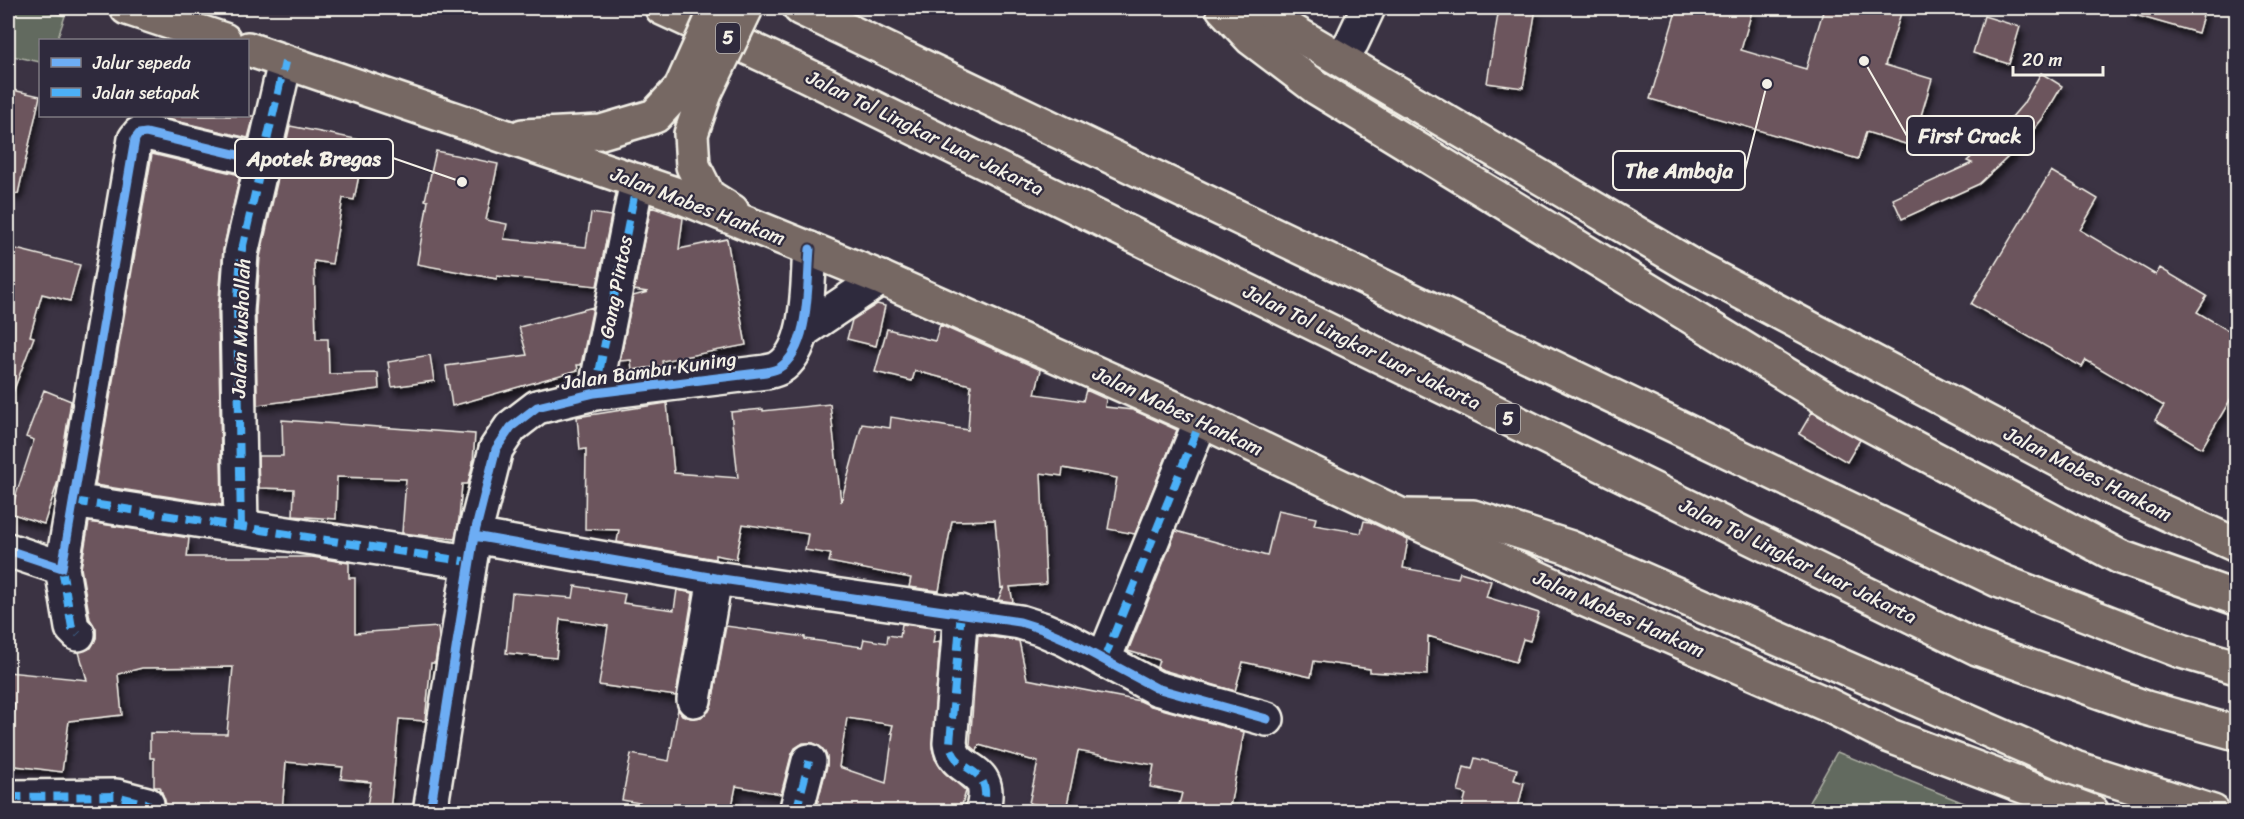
<svg xmlns="http://www.w3.org/2000/svg" width="2244" height="819" font-family="Sriracha,sans-serif">
<style>
.green{fill:#626a5e;stroke:#abaea3;stroke-width:1.5}
.building{fill:#6c555d;stroke:#f4f1e8;stroke-width:1.5;fill-rule:evenodd;filter:url(#shadow)}
.lines{fill:none;stroke-linecap:round;stroke-linejoin:round}
.minor-casing{stroke:#f4f1e8;stroke-width:38}
.major-casing{stroke:#f4f1e8;stroke-width:38}
.highway-casing{stroke:#f4f1e8;stroke-width:38}
.minor{stroke:#2f2a3d;stroke-width:33}
.major{stroke:#766864;stroke-width:33}
.highway{stroke:#766864;stroke-width:33}
.major-bridge-casing{stroke:#f4f1e8;stroke-width:38;stroke-linecap:butt}
.major-bridge{stroke:#766864;stroke-width:33}
.quiet{stroke:#4cb0f7;stroke-width:8;stroke-dasharray:15 8;stroke-linecap:butt}
.cycleway-casing{stroke:#2f2a3d;stroke-width:13}
.cycleway{stroke:#6dadf4;stroke-width:9}
.labels{text-anchor:middle;dominant-baseline:central;stroke-width:4.5;stroke-linejoin:round;paint-order:stroke}
.shield{fill:#2f2a3d;stroke:#b9b5b5;stroke-width:1.5}
.shield-label{font-size:18px;font-weight:bold;fill:#f4f1e8}
.street-label{font-size:20px;fill:#f4f1e8;stroke:#2f2a3d}
.leader{fill:none;stroke:#f4f1e8;stroke-width:2}
.callout-dot{fill:#f4f1e8;stroke:#2f2a3d;stroke-width:2}
.callout{fill:#2f2a3d;stroke:#f4f1e8;stroke-width:2}
.callout-label{font-size:21px;text-anchor:middle;font-weight:bold;fill:#f4f1e8}
</style>
<defs>
<filter id="shadow"><feDropShadow dx="3.5" dy="6" stdDeviation="3" flood-color="#0009"/></filter>
</defs>
<rect width="100%" height="100%" fill="#3b3343"/>
<filter id="ink" filterUnits="userSpaceOnUse"><feTurbulence type="fractalNoise" baseFrequency=".0167" numOctaves="2"/><feDisplacementMap in="SourceGraphic" scale="12" xChannelSelector="R" yChannelSelector="G"/><feConvolveMatrix kernelMatrix="1 2 1 2 8 2 1 2 1" color-interpolation-filters="sRGB"/></filter>
<g filter="url(#ink)">
<path class="green" d="M 8,8 L 35,8 L 65,16 L 57,40 L 40,40 L 40,62 L 8,55 Z
M 1837,752 L 1984,811 L 1804,811 Z"/>
<path class="building" d="M 1499,8 L 1536,8 L 1523,88 L 1487,83 Z
M 1677,8 L 1753,8 L 1741,50 L 1806,69 L 1824,8 L 1883,8 L 1901,13 L 1885,65 L 1932,79 L 1912,146 L 1866,132 L 1858,159 L 1650,99 Z
M 2132,8 L 2205,8 L 2198,33 L 2131,14 Z
M 1984,16 L 2020,27 L 2009,64 L 1973,53 Z
M 2041,73 L 2062,86 L 2043,118 L 2021,145 L 1979,184 L 1902,219 L 1893,199 L 1972,163 L 1967,161 L 1999,132 L 2023,104 Z
M 8,89 L 40,96 L 18,194 L 8,192 Z
M 155,116 L 254,116 L 248,138 Z
M 290,126 L 366,141 L 354,200 L 343,198 L 332,264 L 314,261 L 316,339 L 328,339 L 329,374 L 378,373 L 379,389 L 257,405 L 256,311 L 260,257 Z
M 436,151 L 498,164 L 486,220 L 507,224 L 504,239 L 586,247 L 591,213 L 611,216 L 597,286 L 497,276 L 497,279 L 417,264 L 428,201 L 425,200 Z
M 152,154 L 240,175 L 223,250 L 218,310 L 222,505 L 95,485 Z
M 2051,171 L 2098,199 L 2080,230 L 2156,275 L 2160,268 L 2207,296 L 2197,312 L 2236,335 L 2236,390 L 2202,448 L 2155,420 L 2164,406 L 2086,360 L 2082,367 L 1971,304 Z
M 651,207 L 683,218 L 679,249 L 727,239 L 746,345 L 662,361 L 663,366 L 632,370 L 631,360 L 620,361 L 633,296 L 648,292 L 634,290 Z
M 8,247 L 80,265 L 70,301 L 42,294 L 30,336 L 34,337 L 10,400 L 8,400 Z
M 877,304 L 885,306 L 876,346 L 847,339 L 852,320 Z
M 593,307 L 581,365 L 577,365 L 578,370 L 452,406 L 446,366 L 527,355 L 519,327 Z
M 940,325 L 1041,370 L 1035,394 L 1083,401 L 1086,390 L 1106,399 L 1105,407 L 1133,410 L 1177,430 L 1135,534 L 1108,529 L 1117,478 L 1063,468 L 1062,476 L 1041,473 L 1046,584 L 1010,587 L 1013,602 L 998,600 L 1004,587 L 1001,588 L 995,520 L 952,521 L 939,591 L 909,587 L 911,578 L 829,562 L 831,554 L 805,550 L 808,534 L 743,524 L 736,559 L 715,555 L 715,559 L 617,542 L 619,530 L 585,529 L 586,449 L 580,450 L 577,417 L 667,403 L 674,473 L 738,478 L 731,412 L 763,409 L 763,411 L 830,404 L 841,502 L 862,424 L 890,428 L 891,417 L 968,430 L 971,385 L 915,371 L 912,381 L 875,372 L 887,329 L 935,341 Z
M 430,355 L 434,381 L 392,387 L 388,362 Z
M 44,390 L 71,401 L 58,481 L 44,524 L 10,513 L 34,440 L 26,437 Z
M 1812,412 L 1860,440 L 1847,462 L 1799,434 Z
M 282,420 L 475,434 L 473,462 L 468,484 L 462,484 L 459,519 L 455,539 L 402,533 L 406,479 L 337,477 L 336,519 L 293,516 L 294,489 L 259,488 L 258,456 L 283,456 Z
M 1278,510 L 1316,518 L 1314,525 L 1361,533 L 1364,521 L 1370,522 L 1408,540 L 1403,568 L 1458,578 L 1460,572 L 1491,581 L 1486,597 L 1539,613 L 1530,641 L 1523,639 L 1516,662 L 1428,636 L 1427,675 L 1370,672 L 1370,669 L 1314,661 L 1311,677 L 1243,662 L 1235,691 L 1163,670 L 1157,667 L 1159,660 L 1128,651 L 1176,531 L 1267,556 Z
M 89,522 L 189,538 L 187,557 L 312,557 L 349,563 L 349,578 L 355,578 L 355,633 L 438,627 L 439,638 L 435,663 L 431,663 L 425,721 L 399,719 L 390,812 L 366,812 L 371,782 L 341,779 L 343,767 L 286,762 L 282,812 L 166,812 L 166,804 L 160,787 L 154,787 L 154,758 L 150,758 L 150,733 L 227,734 L 233,667 L 142,668 L 118,674 L 122,715 L 69,721 L 62,772 L 8,765 L 15,704 L 8,703 L 8,672 L 87,680 L 79,652 L 91,648 L 96,638 L 96,629 L 90,619 L 81,568 Z
M 575,586 L 625,594 L 623,603 L 674,610 L 677,590 L 693,593 L 676,696 L 599,685 L 608,626 L 560,619 L 556,658 L 506,653 L 512,593 L 573,598 Z
M 902,624 L 932,628 L 935,630 L 933,643 L 940,641 L 932,748 L 935,759 L 944,772 L 966,791 L 960,812 L 815,812 L 827,766 L 827,757 L 822,748 L 813,743 L 803,743 L 795,748 L 791,756 L 781,794 L 736,786 L 731,812 L 672,812 L 673,809 L 622,800 L 631,754 L 669,761 L 678,709 L 682,715 L 691,718 L 701,717 L 709,711 L 712,703 L 726,626 L 805,637 L 805,639 L 862,647 L 864,639 L 887,643 L 888,635 L 900,637 ZM 847,718 L 893,725 L 891,733 L 893,733 L 886,783 L 839,767 Z
M 978,635 L 1019,641 L 1027,679 L 1140,701 L 1151,706 L 1244,732 L 1229,812 L 1177,812 L 1182,793 L 1150,787 L 1154,765 L 1078,751 L 1066,810 L 1029,803 L 1038,762 L 979,745 L 977,751 L 970,745 Z
M 1475,758 L 1517,769 L 1514,780 L 1524,783 L 1517,812 L 1461,812 L 1466,794 L 1458,792 L 1464,767 L 1472,769 Z"/>
<g class="lines">
<g class="minor-casing">
<path id="minor" d="M 1341,58 L 1352,42 L 1368,8
M 804,330 L 881,278
M 595,393 L 637,181
M 73,501 L 469,562
M 241,527 L 237,311 L 241,254 L 285,62
M 474,536 L 715,578 L 1020,622 L 1042,629 L 1065,639 L 1156,688 L 1267,719
M 8,550 L 62,568 L 135,139 L 139,134 L 146,133 L 264,161
M 62,568 L 72,628 L 78,634
M 961,612 L 950,743 C 954,777 997,762 982,812
M 1104,659 L 1201,420
M 694,700 L 715,578
M 8,799 L 11,797 L 116,796 L 147,804 L 147,812
M 430,812 L 474,536 L 496,449 L 511,427 L 537,407 L 595,393 L 766,372 C 770,371 776,370 779,368 C 811,349 807,281 810,249
M 796,812 L 809,761"/>
</g>
<g class="major-casing">
<path id="major" d="M 127,8 L 224,40
M 1253,8 L 1690,265 L 2117,491 L 2236,545
M 248,49 L 672,193 L 881,278 L 1201,420 L 1402,516 L 1588,601 L 1828,705 L 1890,736 L 2092,812
M 705,93 L 691,134 L 693,166 L 708,196 L 732,211
M 523,136 L 601,132 L 655,116 L 681,88"/>
</g>
<g class="highway-casing">
<path id="highway" d="M 662,8 L 794,69 L 1977,648 L 2146,708 L 2236,733
M 800,8 L 1998,580 L 2181,651 L 2236,667
M 1223,8 L 1251,38 L 1317,88 L 1854,416 L 2120,557 L 2236,598
M 1402,516 L 1473,517 L 1568,547 L 2075,768 L 2213,812"/>
</g>
<use href="#minor" class="minor"/>
<use href="#major" class="major"/>
<use href="#highway" class="highway"/>
<g class="major-bridge-casing">
<path id="major-bridge" d="M 681,88 L 717,8
M 705,93 L 746,8"/>
</g>
<use href="#major-bridge" class="major-bridge"/>
<path class="quiet" d="M 595,393 L 637,181
M 73,501 L 469,562
M 241,527 L 237,311 L 241,254 L 285,62
M 62,568 L 72,628 L 78,634
M 961,612 L 950,743 C 954,777 997,762 982,812
M 1104,659 L 1201,420
M 8,799 L 11,797 L 116,796 L 147,804 L 147,812
M 796,812 L 809,761"/>
<g class="cycleway-casing">
<path id="cycleway" d="M 474,536 L 715,578 L 1020,622 L 1042,629 L 1065,639 L 1156,688 L 1267,719
M 8,550 L 62,568 L 135,139 L 139,134 L 146,133 L 264,161
M 430,812 L 474,536 L 496,449 L 511,427 L 537,407 L 595,393 L 766,372 C 770,371 776,370 779,368 C 811,349 807,281 810,249"/>
</g>
<use href="#cycleway" class="cycleway"/>
</g>
</g>
<g class="labels">
<g class="shield">
<rect x="716" y="23" width="24" height="30" rx="4.5"/>
<rect x="1496" y="404" width="24" height="30" rx="4.5"/>
</g>
<g class="shield-label">
<text x="728" y="38">5</text>
<text x="1508" y="419">5</text>
</g>
<g class="street-label">
<text transform="translate(925 133) rotate(26)">Jalan Tol Lingkar Luar Jakarta</text>
<text transform="translate(698 206) rotate(21)">Jalan Mabes Hankam</text>
<text transform="translate(616 287) rotate(-79)">Gang Pintos</text>
<text transform="translate(241 328) rotate(-88)">Jalan Mushollah</text>
<text transform="translate(1362 347) rotate(26)">Jalan Tol Lingkar Luar Jakarta</text>
<text transform="translate(649 371) rotate(-8)">Jalan Bambu Kuning</text>
<text transform="translate(1178 411) rotate(25)">Jalan Mabes Hankam</text>
<text transform="translate(2088 474) rotate(27)">Jalan Mabes Hankam</text>
<text transform="translate(1798 561) rotate(26)">Jalan Tol Lingkar Luar Jakarta</text>
<text transform="translate(1619 614) rotate(24)">Jalan Mabes Hankam</text>
</g>
</g>
<path class="leader" d="M1864 61L1907 136M462 182L393 158M1767 84L1745 170"/>
<g class="callout-dot">
<circle cx="1864" cy="61" r="6"/>
<circle cx="462" cy="182" r="6"/>
<circle cx="1767" cy="84" r="6"/>
</g>
<g class="callout">
<rect x="1907" y="116" width="127" height="39" rx="6"/>
<rect x="235" y="139" width="158" height="39" rx="6"/>
<rect x="1613" y="151" width="132" height="39" rx="6"/>
</g>
<g class="callout-label">
<text x="1970" y="143">First Crack</text>
<text x="314" y="166">Apotek Bregas</text>
<text x="1679" y="178">The Amboja</text>
</g>
<rect width="2244" height="819" fill="none" stroke="#2f2a3d" stroke-width="30"/>
<rect x="15" y="15" width="2214" height="789" fill="none" stroke="#f4f1e8" stroke-width="2" filter="url(#ink)"/>
<rect x="39" y="39" width="210" height="78" fill="#2f2a3d" stroke="#7e7a81" stroke-width="1.5"/>
<rect x="51" y="58" width="30" height="9" fill="#6dadf4" stroke="#7e7a81" stroke-width="1.5"/>
<text x="93" y="69" font-size="18" fill="#f4f1e8">Jalur sepeda</text>
<rect x="51" y="88" width="30" height="9" fill="#4cb0f7" stroke="#7e7a81" stroke-width="1.5"/>
<text x="93" y="99" font-size="18" fill="#f4f1e8">Jalan setapak</text>
<path d="M2013 66v9h90v-9" fill="none" stroke="#f4f1e8" stroke-width="3"/>
<text x="2022" y="66" font-size="18" fill="#f4f1e8" stroke="#2f2a3d" stroke-width="4.5" paint-order="stroke">20 m</text>
</svg>
